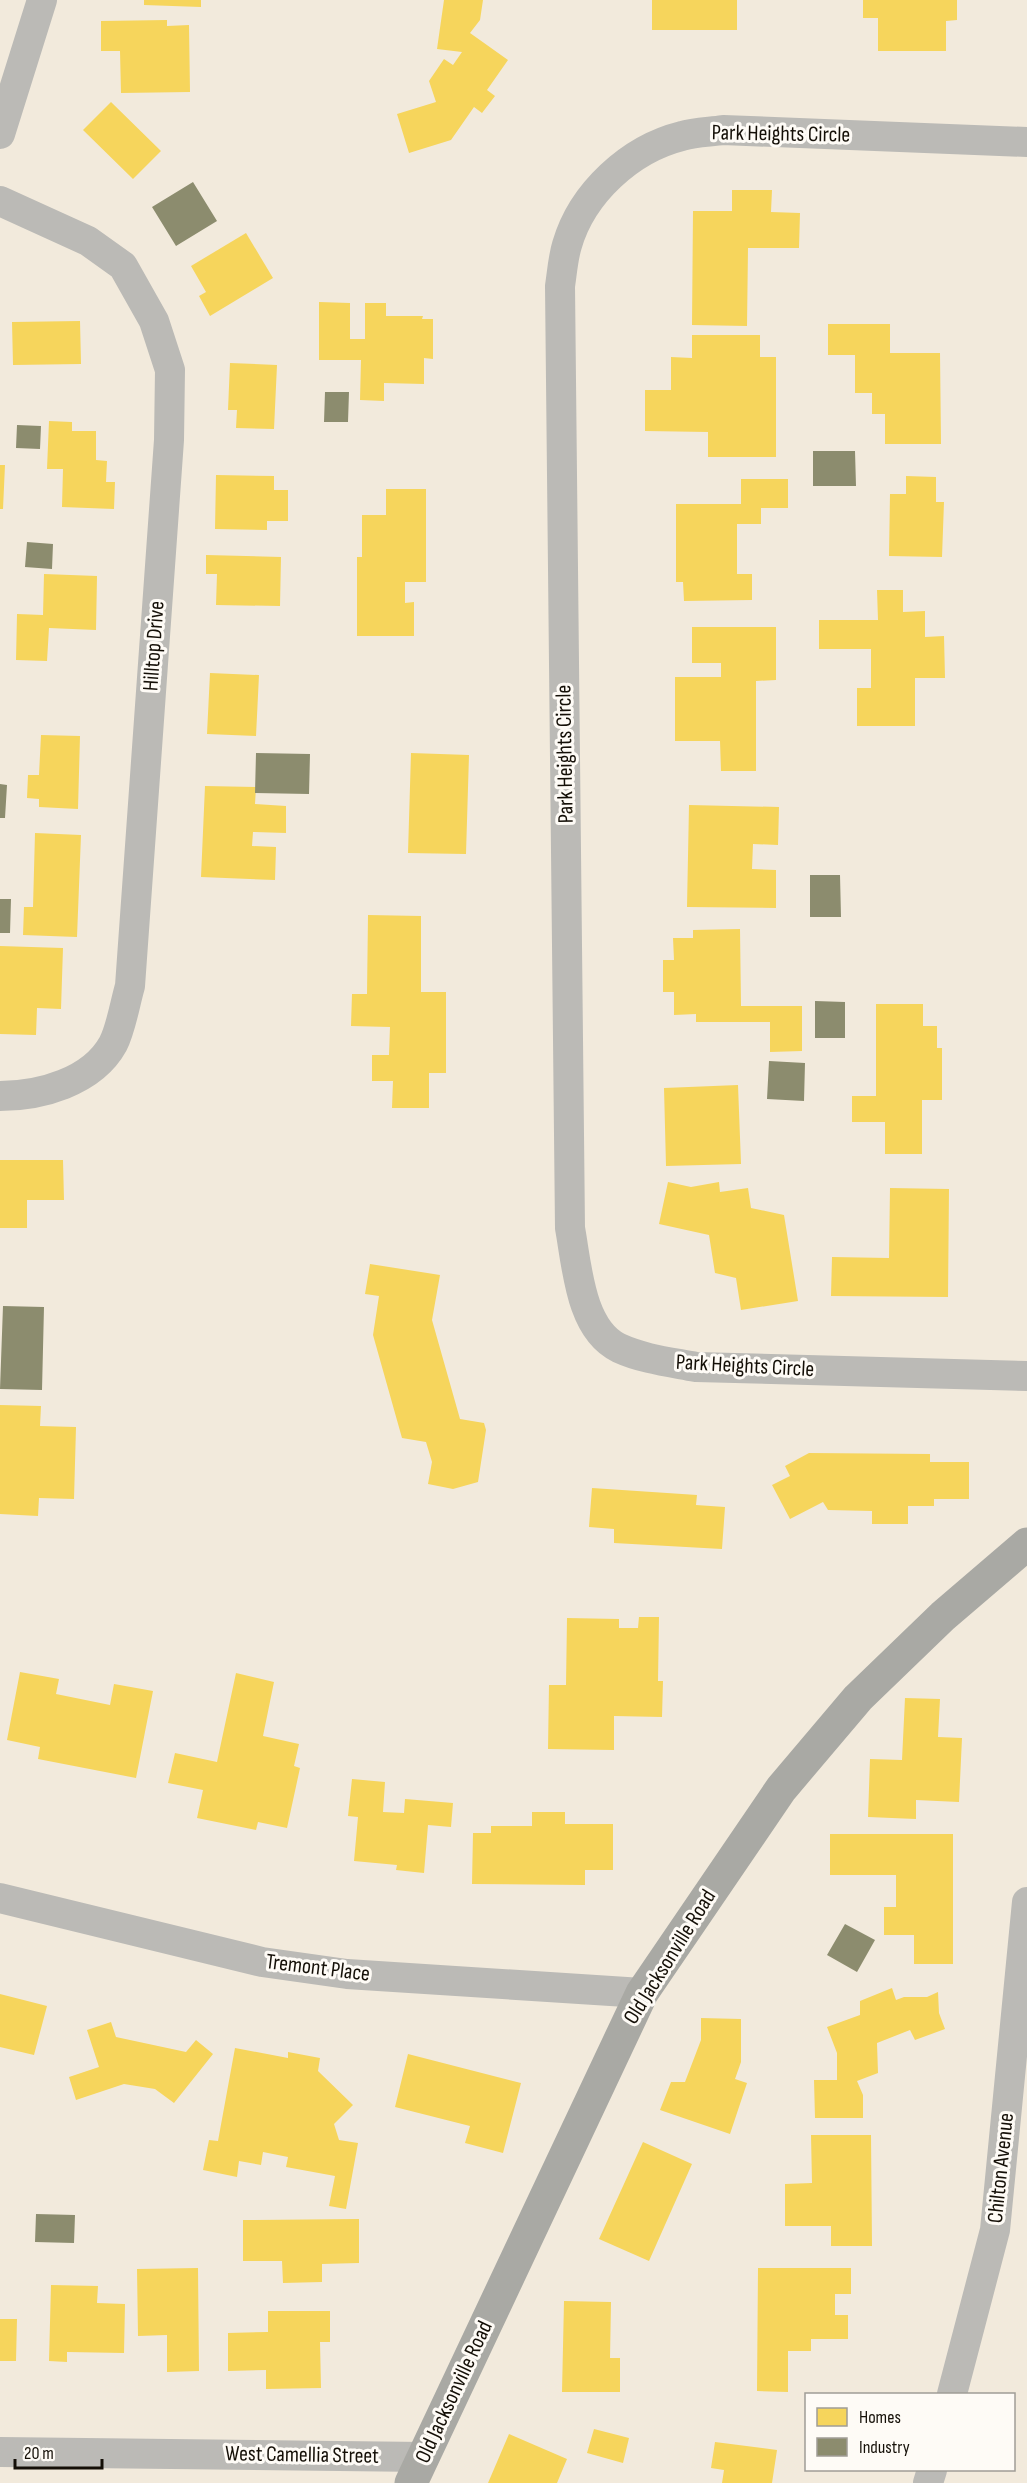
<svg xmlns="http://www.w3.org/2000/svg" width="1027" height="2483" font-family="'Sofia Sans Condensed',sans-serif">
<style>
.homes{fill:#f6d55c}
.industry{fill:#8c8c6e}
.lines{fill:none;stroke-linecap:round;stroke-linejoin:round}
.minor{stroke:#bbbab6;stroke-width:30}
.major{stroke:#a9a9a4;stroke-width:33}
.labels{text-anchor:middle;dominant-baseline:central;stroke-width:6;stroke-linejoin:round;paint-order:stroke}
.street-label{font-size:22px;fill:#140f07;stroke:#fefbf6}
</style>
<rect width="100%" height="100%" fill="#f2eadc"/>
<path class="homes" d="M 144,0 L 201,0 L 201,7 L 144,5 Z
M 444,0 L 483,0 L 480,20 L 470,33 L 508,60 L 487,90 L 495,96 L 482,113 L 474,107 L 451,140 L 409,153 L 397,114 L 436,102 L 429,81 L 444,59 L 453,65 L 462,52 L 437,49 Z
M 652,0 L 737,0 L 737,30 L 652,30 Z
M 863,0 L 957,0 L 957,20 L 946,21 L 946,51 L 878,51 L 878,18 L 863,18 Z
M 167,20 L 167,26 L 189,25 L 190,92 L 121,93 L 120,51 L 101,51 L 101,21 Z
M 111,102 L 161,151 L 133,179 L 83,130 Z
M 732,190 L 772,190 L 771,212 L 800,213 L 799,248 L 748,248 L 747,326 L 692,325 L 693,211 L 732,211 Z
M 246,233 L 273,278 L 210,316 L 199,296 L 206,292 L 191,266 Z
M 319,302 L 350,303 L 350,339 L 365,339 L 365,303 L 386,303 L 386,316 L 423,316 L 422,319 L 433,319 L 433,359 L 424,358 L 424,384 L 384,383 L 384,401 L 360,400 L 361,360 L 319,360 Z
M 80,321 L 81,364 L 13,365 L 12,322 Z
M 828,324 L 890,324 L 890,353 L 940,353 L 941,444 L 885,444 L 885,414 L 872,414 L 872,393 L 855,393 L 855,355 L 828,355 Z
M 692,335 L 760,335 L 760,357 L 776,357 L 776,457 L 708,457 L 708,432 L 645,431 L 645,390 L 671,390 L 671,357 L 692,358 Z
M 230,363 L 277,365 L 274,429 L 236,428 L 237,410 L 228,410 Z
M 49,421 L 72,422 L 72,431 L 96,431 L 96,460 L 107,461 L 106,482 L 115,482 L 114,509 L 62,507 L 63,469 L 47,469 Z
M 0,465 L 5,465 L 3,509 L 0,509 Z
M 216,475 L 274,476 L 274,490 L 288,490 L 288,521 L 267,521 L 267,530 L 215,529 Z
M 906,476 L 936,477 L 936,502 L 944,502 L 942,557 L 889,556 L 890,494 L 906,494 Z
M 741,479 L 788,479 L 788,508 L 761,508 L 761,524 L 737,524 L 737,574 L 752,574 L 752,600 L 684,601 L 683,582 L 676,582 L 676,504 L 741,504 Z
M 386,489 L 426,489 L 426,582 L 405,582 L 405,603 L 414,602 L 414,636 L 357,636 L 357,557 L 362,557 L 362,515 L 386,515 Z
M 206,555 L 281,557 L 280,606 L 216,605 L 217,574 L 206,574 Z
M 44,574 L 97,576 L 96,630 L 49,628 L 47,661 L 16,660 L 17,614 L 43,615 Z
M 877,590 L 903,590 L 903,612 L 925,611 L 925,637 L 944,636 L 945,678 L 915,678 L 915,726 L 857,726 L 857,688 L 871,688 L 871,649 L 819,649 L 819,620 L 878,620 Z
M 692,627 L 776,627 L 776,680 L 756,681 L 756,771 L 721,771 L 720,741 L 675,741 L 675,677 L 721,677 L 721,663 L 692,663 Z
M 210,673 L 259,675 L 256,736 L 207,734 Z
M 41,735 L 80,736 L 78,809 L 39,807 L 39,799 L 27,798 L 28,775 L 39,775 Z
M 411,753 L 469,755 L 466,854 L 408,853 Z
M 205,786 L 256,787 L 255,804 L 286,806 L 286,833 L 253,832 L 252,846 L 276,847 L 275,880 L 201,877 Z
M 689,805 L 779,807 L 778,845 L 753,844 L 752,869 L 776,870 L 776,908 L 687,907 Z
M 35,833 L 81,835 L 77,937 L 23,935 L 24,907 L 33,907 Z
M 368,915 L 421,916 L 421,992 L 446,992 L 446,1073 L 429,1073 L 429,1108 L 392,1108 L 393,1081 L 372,1081 L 372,1055 L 389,1055 L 390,1027 L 351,1026 L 352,994 L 367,994 Z
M 740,929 L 741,1006 L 802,1006 L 802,1051 L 770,1052 L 770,1022 L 696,1022 L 696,1014 L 674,1015 L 674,992 L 663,992 L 663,960 L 674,960 L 673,938 L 693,938 L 693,930 Z
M 0,946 L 63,948 L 61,1009 L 37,1008 L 36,1035 L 0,1034 Z
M 876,1004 L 923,1004 L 923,1026 L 937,1026 L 937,1048 L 942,1048 L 942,1100 L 922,1100 L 922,1154 L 885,1154 L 885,1122 L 852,1122 L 852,1096 L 876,1096 Z
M 738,1085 L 741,1164 L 666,1166 L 664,1088 Z
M 0,1160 L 63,1160 L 64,1200 L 27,1200 L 27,1228 L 0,1228 Z
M 668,1182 L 691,1187 L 719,1182 L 720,1192 L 748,1188 L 751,1208 L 784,1215 L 798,1301 L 741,1310 L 736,1278 L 715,1273 L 709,1235 L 659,1224 Z
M 890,1188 L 949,1189 L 948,1297 L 831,1296 L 832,1257 L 889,1258 Z
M 370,1264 L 440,1275 L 432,1320 L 460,1419 L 484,1423 L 486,1430 L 478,1482 L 453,1489 L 428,1484 L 432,1462 L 426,1442 L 402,1438 L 373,1335 L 379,1296 L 365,1294 Z
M 0,1405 L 41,1406 L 40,1426 L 76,1427 L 74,1499 L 39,1498 L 38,1516 L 0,1514 Z
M 809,1453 L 930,1454 L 930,1462 L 969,1462 L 969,1499 L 934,1499 L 934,1506 L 908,1506 L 908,1524 L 872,1524 L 872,1511 L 828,1510 L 823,1502 L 790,1519 L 772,1485 L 790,1476 L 785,1466 Z
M 592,1488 L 697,1495 L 696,1505 L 725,1507 L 722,1549 L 614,1543 L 614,1529 L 589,1527 Z
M 639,1617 L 659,1617 L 658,1681 L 663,1681 L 662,1717 L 614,1716 L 614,1750 L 548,1749 L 549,1685 L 566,1685 L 567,1618 L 619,1619 L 619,1628 L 638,1628 Z
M 20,1672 L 59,1679 L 56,1694 L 110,1705 L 114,1684 L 153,1691 L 136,1778 L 38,1759 L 40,1747 L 7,1740 Z
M 236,1673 L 274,1682 L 263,1736 L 299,1744 L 294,1766 L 300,1768 L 287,1828 L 258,1822 L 256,1830 L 197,1818 L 203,1790 L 168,1783 L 175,1753 L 217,1762 Z
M 905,1698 L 940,1699 L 938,1737 L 962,1738 L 959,1802 L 916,1800 L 916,1819 L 868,1817 L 870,1759 L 902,1760 Z
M 352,1779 L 385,1782 L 383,1812 L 404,1813 L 405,1799 L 453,1803 L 451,1827 L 428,1825 L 424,1873 L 396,1870 L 397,1865 L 354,1861 L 358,1817 L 348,1816 Z
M 532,1812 L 565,1812 L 565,1824 L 613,1824 L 613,1870 L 585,1870 L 585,1885 L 472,1884 L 473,1833 L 491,1833 L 491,1826 L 532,1826 Z
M 830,1834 L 953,1834 L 953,1964 L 914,1964 L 914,1935 L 884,1935 L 884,1907 L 896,1907 L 896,1875 L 830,1875 Z
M 892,1988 L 896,2000 L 904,1997 L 927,1997 L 938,1992 L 939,2013 L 945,2029 L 915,2040 L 910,2030 L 877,2043 L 878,2073 L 857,2081 L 863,2095 L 863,2118 L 815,2118 L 814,2080 L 837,2080 L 837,2053 L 827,2027 L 860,2015 L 860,2001 Z
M 0,1994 L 47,2006 L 34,2055 L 0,2047 Z
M 701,2018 L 741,2019 L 741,2062 L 735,2079 L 747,2083 L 730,2134 L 660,2110 L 671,2082 L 685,2082 L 701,2040 Z
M 111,2022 L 116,2037 L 186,2052 L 196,2040 L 213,2054 L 174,2103 L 155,2089 L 124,2084 L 76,2100 L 69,2077 L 99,2067 L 87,2030 Z
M 235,2048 L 288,2058 L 288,2052 L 320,2058 L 318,2071 L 353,2105 L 334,2124 L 339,2140 L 358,2143 L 346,2209 L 329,2206 L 335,2176 L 286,2167 L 288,2157 L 263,2152 L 261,2165 L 239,2161 L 237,2177 L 203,2170 L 209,2140 L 218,2141 Z
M 408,2054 L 521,2083 L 503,2153 L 465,2143 L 470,2126 L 395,2107 Z
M 811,2135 L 871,2135 L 872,2246 L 831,2246 L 831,2226 L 785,2226 L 785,2184 L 812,2183 Z
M 643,2142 L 692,2164 L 649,2261 L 599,2239 Z
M 359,2219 L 359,2263 L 322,2264 L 322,2282 L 283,2283 L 282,2261 L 243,2261 L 243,2220 Z
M 198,2268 L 199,2371 L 167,2372 L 167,2335 L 138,2336 L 137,2269 Z
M 758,2268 L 851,2268 L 851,2294 L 835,2294 L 835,2315 L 848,2315 L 848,2339 L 811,2339 L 811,2351 L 788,2351 L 788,2392 L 757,2391 Z
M 51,2285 L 98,2286 L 97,2303 L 125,2304 L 124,2353 L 67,2352 L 67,2362 L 49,2361 Z
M 564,2301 L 611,2302 L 610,2358 L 620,2358 L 620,2392 L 562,2392 Z
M 268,2311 L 330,2311 L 330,2342 L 320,2342 L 321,2388 L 266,2389 L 266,2370 L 228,2371 L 228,2333 L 268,2332 Z
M 0,2319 L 17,2319 L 16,2361 L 0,2361 Z
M 594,2429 L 629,2438 L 623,2463 L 587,2453 Z
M 509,2434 L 567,2459 L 557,2483 L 488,2483 Z
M 715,2442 L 777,2450 L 772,2483 L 722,2483 L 724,2470 L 711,2468 Z"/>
<path class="industry" d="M 193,182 L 217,221 L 176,246 L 152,207 Z
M 325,392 L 349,392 L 348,422 L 324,422 Z
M 17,425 L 41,426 L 40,449 L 16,448 Z
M 813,451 L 855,451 L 856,486 L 813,486 Z
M 27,542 L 53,544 L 52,569 L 25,567 Z
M 256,753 L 310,754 L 309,794 L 255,793 Z
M 0,784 L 7,785 L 5,818 L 0,818 Z
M 810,875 L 840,875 L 841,917 L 810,917 Z
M 0,899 L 11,899 L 10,933 L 0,933 Z
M 815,1001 L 845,1002 L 845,1038 L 815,1038 Z
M 769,1061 L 805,1063 L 804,1101 L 767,1099 Z
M 3,1306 L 44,1307 L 42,1390 L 0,1389 Z
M 845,1924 L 875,1940 L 857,1972 L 827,1955 Z
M 36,2214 L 75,2215 L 74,2243 L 35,2242 Z"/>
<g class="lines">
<path class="minor" d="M 0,134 L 42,0
M 1027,142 L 723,130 C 710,132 695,132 682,136 C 630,149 582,193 567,245 C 563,258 562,273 560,286 L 570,1228 C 577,1266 580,1329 619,1348 C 643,1359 670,1362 696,1367 L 1027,1376
M 0,201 L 88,241 L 123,266 L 154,321 L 170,370 L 169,440 L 130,986 C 125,1003 121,1029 113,1044 C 92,1082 40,1096 0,1096
M 0,1898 L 262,1962 L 347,1974 L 642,1993
M 952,2394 L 995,2230 L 1027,1902
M 0,2452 L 424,2457
M 928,2483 L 932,2470"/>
<path class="major" d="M 411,2483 L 642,1993 L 781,1789 L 858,1698 L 943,1616 L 1027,1544"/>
</g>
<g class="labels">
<g class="street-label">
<text transform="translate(781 134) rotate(1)">Park Heights Circle</text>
<text transform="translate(154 646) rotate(-86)">Hilltop Drive</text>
<text transform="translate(565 754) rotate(-91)">Park Heights Circle</text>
<text transform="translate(745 1366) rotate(3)">Park Heights Circle</text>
<text transform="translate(670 1957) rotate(-58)">Old Jacksonville Road</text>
<text transform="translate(318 1968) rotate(7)">Tremont Place</text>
<text transform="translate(1001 2168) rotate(-84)">Chilton Avenue</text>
<text transform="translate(454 2392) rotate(-65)">Old Jacksonville Road</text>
<text transform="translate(302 2455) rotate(1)">West Camellia Street</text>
</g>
</g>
<rect x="805" y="2393" width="210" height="78" fill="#fefbf6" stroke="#a09d96" stroke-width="1.5"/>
<rect x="817" y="2408" width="30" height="18" fill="#f6d55c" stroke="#a09d96" stroke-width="1.5"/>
<text x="859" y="2423" font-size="18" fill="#140f07">Homes</text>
<rect x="817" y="2438" width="30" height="18" fill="#8c8c6e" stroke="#a09d96" stroke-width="1.5"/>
<text x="859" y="2453" font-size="18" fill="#140f07">Industry</text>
<path d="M15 2459v9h87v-9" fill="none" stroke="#140f07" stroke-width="3"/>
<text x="24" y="2459" font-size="18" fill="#140f07" stroke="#fefbf6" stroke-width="4.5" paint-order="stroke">20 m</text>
</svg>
